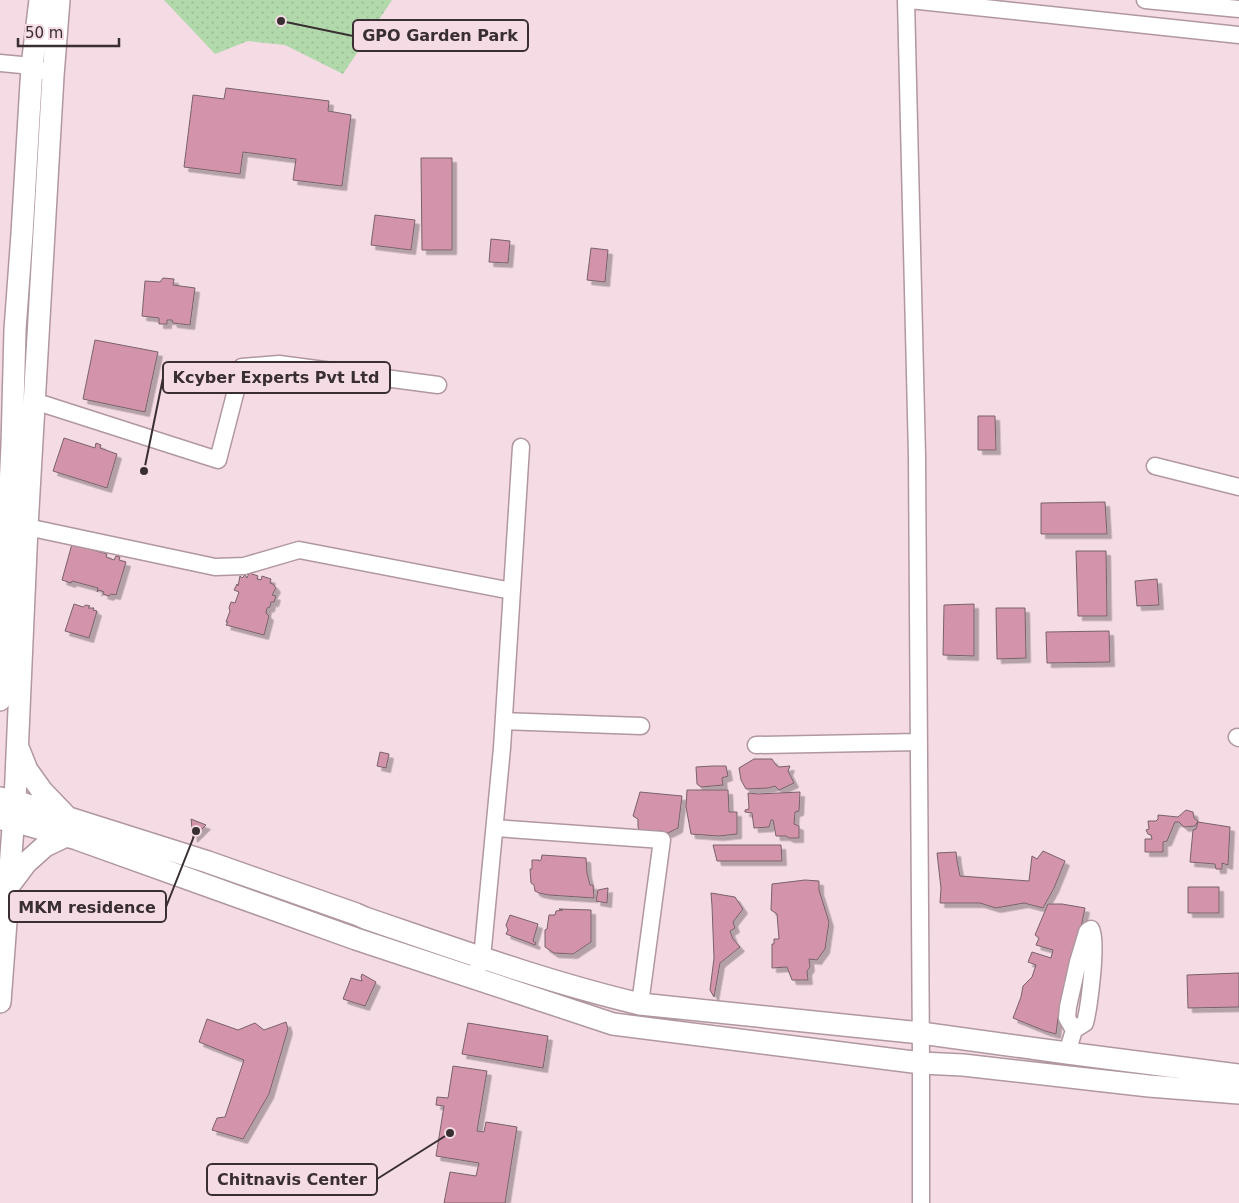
<svg xmlns="http://www.w3.org/2000/svg" width="1239" height="1203" font-family="'DejaVu Sans',sans-serif">
<style>
.park{fill:url(#park-dots)}
.building{fill:#d393ab;stroke:#78626a;filter:url(#shadow)}
.lines{fill:none;stroke-linecap:round;stroke-linejoin:round}
.minor-casing{stroke:#b097a0;stroke-width:19}
.major-casing{stroke:#b097a0;stroke-width:24}
.minor{stroke:#fff;stroke-width:16}
.major{stroke:#fff;stroke-width:21}
.leader{fill:none;stroke:#392f32;stroke-width:2}
.callout-dot{fill:#392f32;stroke:#f5dbe4;stroke-width:2}
.callout{fill:#f5dbe4;stroke:#392f32;stroke-width:2}
.callout-label{font-size:16px;text-anchor:middle;font-weight:bold;fill:#392f32}
</style>
<defs>
<pattern id="park-dots" width="8" height="8" patternUnits="userSpaceOnUse" patternTransform="scale(1.25)"><rect width="8" height="8" fill="#b2d9ab"/><path d="M2 2h.1M6 6h.1" fill="none" stroke="#9abb94" stroke-width="1.8" stroke-linecap="round"/></pattern>
<filter id="shadow"><feDropShadow dx="4.5" dy="4.5" stdDeviation="0" flood-color="#0004"/></filter>
</defs>
<rect width="100%" height="100%" fill="#f5dbe4"/>
<path class="park" d="M 164,0 L 392,0 L 343,74 L 285,45 L 248,41 L 215,54 Z"/>
<path class="building" d="M 226,88 L 329,101 L 328,111 L 351,115 L 342,186 L 293,180 L 296,159 L 243,152 L 240,174 L 184,167 L 193,95 L 224,99 Z
M 421,158 L 452,158 L 452,250 L 422,250 Z
M 375,215 L 415,220 L 411,250 L 371,245 Z
M 491,239 L 510,241 L 508,263 L 489,262 Z
M 591,248 L 608,250 L 605,282 L 587,280 Z
M 163,278 L 174,279 L 173,285 L 195,288 L 190,325 L 173,323 L 172,320 L 167,320 L 167,324 L 159,324 L 159,318 L 142,316 L 145,281 L 160,282 Z
M 95,340 L 158,352 L 145,412 L 83,399 Z
M 978,416 L 995,416 L 996,450 L 978,450 Z
M 64,438 L 95,448 L 96,443 L 101,445 L 100,448 L 117,454 L 107,488 L 53,471 Z
M 1105,502 L 1107,534 L 1041,534 L 1041,503 Z
M 72,544 L 107,554 L 106,557 L 114,560 L 116,556 L 120,557 L 119,560 L 126,562 L 116,595 L 111,594 L 109,596 L 103,594 L 104,592 L 99,590 L 97,592 L 98,588 L 72,581 L 71,583 L 62,580 Z
M 1076,551 L 1106,551 L 1107,616 L 1078,616 Z
M 249,573 L 258,576 L 257,579 L 261,580 L 262,576 L 271,579 L 270,583 L 273,584 L 276,588 L 272,595 L 276,596 L 274,602 L 271,602 L 270,607 L 267,608 L 266,613 L 269,616 L 264,635 L 226,625 L 228,622 L 226,622 L 230,611 L 229,608 L 231,602 L 235,603 L 239,592 L 234,590 L 237,584 L 238,586 L 240,576 L 242,578 L 245,575 L 247,578 Z
M 1157,579 L 1159,605 L 1137,606 L 1135,581 Z
M 74,604 L 83,607 L 86,605 L 90,606 L 88,608 L 94,608 L 93,610 L 97,611 L 89,638 L 65,631 Z
M 974,604 L 974,656 L 943,655 L 944,605 Z
M 996,608 L 1025,608 L 1026,658 L 997,659 Z
M 1109,631 L 1110,662 L 1047,663 L 1046,632 Z
M 380,752 L 389,754 L 386,768 L 377,766 Z
M 754,759 L 772,759 L 776,765 L 779,767 L 790,766 L 788,771 L 794,783 L 779,790 L 775,786 L 768,788 L 746,789 L 741,780 L 739,768 Z
M 712,766 L 726,766 L 728,776 L 722,778 L 723,785 L 701,787 L 697,784 L 696,767 Z
M 687,790 L 728,790 L 729,812 L 737,812 L 737,834 L 719,836 L 691,834 L 686,807 Z
M 640,792 L 682,796 L 678,828 L 668,833 L 660,831 L 654,838 L 643,837 L 638,827 L 638,819 L 633,816 Z
M 800,792 L 799,811 L 795,812 L 794,824 L 799,826 L 799,838 L 789,838 L 786,836 L 776,836 L 773,820 L 771,820 L 769,827 L 754,828 L 752,813 L 745,812 L 745,810 L 749,809 L 748,793 L 758,794 Z
M 1186,810 L 1193,812 L 1194,818 L 1198,821 L 1195,826 L 1184,827 L 1179,822 L 1175,822 L 1167,841 L 1163,842 L 1163,852 L 1145,852 L 1145,839 L 1152,839 L 1151,835 L 1148,834 L 1146,830 L 1149,829 L 1148,821 L 1156,821 L 1158,819 L 1158,815 L 1178,817 Z
M 191,819 L 206,825 L 193,838 Z
M 1198,822 L 1230,827 L 1228,865 L 1222,863 L 1222,869 L 1216,869 L 1215,864 L 1190,862 L 1193,830 L 1196,829 Z
M 713,845 L 781,845 L 782,861 L 717,861 Z
M 1043,851 L 1065,861 L 1054,888 L 1043,908 L 1024,903 L 996,908 L 980,903 L 940,903 L 941,888 L 937,853 L 956,852 L 957,861 L 960,876 L 1029,881 L 1032,856 L 1037,859 Z
M 542,855 L 586,858 L 587,873 L 590,885 L 593,885 L 594,898 L 549,895 L 539,893 L 535,891 L 534,885 L 531,883 L 530,869 L 532,869 L 532,860 L 539,860 L 539,861 L 541,860 Z
M 805,880 L 819,881 L 819,890 L 829,922 L 825,949 L 817,960 L 809,959 L 810,967 L 807,971 L 808,980 L 792,980 L 787,967 L 772,968 L 772,944 L 774,944 L 774,939 L 779,939 L 777,914 L 771,910 L 772,884 Z
M 1188,887 L 1219,887 L 1219,913 L 1188,913 Z
M 608,888 L 607,903 L 596,901 L 598,890 Z
M 711,893 L 735,897 L 743,909 L 733,922 L 735,928 L 730,931 L 733,939 L 740,947 L 720,963 L 714,997 L 710,990 L 714,958 L 712,906 Z
M 1048,904 L 1062,904 L 1085,908 L 1069,984 L 1058,1018 L 1056,1034 L 1045,1031 L 1013,1018 L 1021,997 L 1023,986 L 1032,977 L 1036,965 L 1028,962 L 1032,952 L 1051,958 L 1053,950 L 1036,945 L 1039,938 L 1035,935 Z
M 559,909 L 591,910 L 591,942 L 573,954 L 554,953 L 545,947 L 545,930 L 547,929 L 549,915 L 555,915 L 556,911 L 563,910 Z
M 510,915 L 538,924 L 533,941 L 536,943 L 535,945 L 506,934 L 508,930 L 506,925 Z
M 1239,973 L 1239,1007 L 1188,1008 L 1187,975 Z
M 362,974 L 376,982 L 365,1006 L 343,999 L 351,978 L 362,981 L 361,977 Z
M 207,1019 L 238,1030 L 255,1023 L 264,1030 L 286,1022 L 288,1029 L 269,1094 L 243,1139 L 212,1130 L 217,1118 L 225,1117 L 244,1060 L 199,1042 Z
M 468,1023 L 548,1036 L 543,1068 L 462,1054 Z
M 453,1066 L 487,1071 L 477,1131 L 484,1132 L 486,1122 L 517,1127 L 505,1203 L 444,1203 L 450,1172 L 476,1176 L 479,1163 L 436,1156 L 444,1106 L 436,1105 L 437,1097 L 448,1098 Z"/>
<g class="lines">
<g class="minor-casing">
<path id="minor" d="M 906,0 L 917,456 L 921,1063 L 921,1203
M 910,0 L 1239,35
M 1145,0 L 1239,9
M 0,63 L 32,66 L 42,71
M 34,401 L 218,460 L 242,367 L 279,364 L 438,385
M 1155,466 L 1239,487
M 27,527 L 215,567 L 244,566 L 299,550 L 512,591
M 504,721 L 641,726
M 1237,737 L 1239,738
M 756,745 L 919,742
M 495,828 L 662,840 L 640,1004
M 478,968 L 482,958 L 502,748 L 521,447
M 1074,1030 L 1067,1018 L 1068,1007 L 1078,962 L 1087,932 L 1089,930
M 1067,1053 L 1074,1030 L 1085,1023 C 1089,1008 1098,939 1091,929"/>
</g>
<g class="major-casing">
<path id="major" d="M 0,700 L 12,445 L 15,330 L 22,234 L 32,66 L 40,0
M 19,750 L 27,770 L 42,791 L 66,816
M 0,798 L 15,801 L 208,862 L 356,914 L 365,918 C 456,949 547,982 640,1004 L 921,1033 L 1067,1053 L 1239,1075
M 0,819 L 13,821 L 77,839 L 356,939 L 613,1024 L 921,1063 L 963,1065 L 1149,1086 L 1239,1093
M 8,887 L 26,863 L 45,846 L 66,836
M 0,1002 L 15,801 L 27,527 L 53,76 L 59,0"/>
</g>
<use href="#minor" class="minor"/>
<use href="#major" class="major"/>
</g>
<path class="leader" d="M281 21L353 36M144 471L163 378M196 831L166 907M450 1133L377 1179"/>
<g class="callout-dot">
<circle cx="281" cy="21" r="5"/>
<circle cx="144" cy="471" r="5"/>
<circle cx="196" cy="831" r="5"/>
<circle cx="450" cy="1133" r="5"/>
</g>
<g class="callout">
<rect x="353" y="20" width="175" height="31" rx="5"/>
<rect x="163" y="362" width="227" height="31" rx="5"/>
<rect x="9" y="891" width="157" height="31" rx="5"/>
<rect x="207" y="1164" width="170" height="31" rx="5"/>
</g>
<g class="callout-label">
<text x="440" y="41">GPO Garden Park</text>
<text x="276" y="383">Kcyber Experts Pvt Ltd</text>
<text x="87" y="913">MKM residence</text>
<text x="292" y="1185">Chitnavis Center</text>
</g>
<path d="M18 38v8h101v-8" fill="none" stroke="#392f32" stroke-width="2.5"/>
<text x="25" y="38" font-size="15" fill="#392f32" stroke="#f5dbe4" stroke-width="4" paint-order="stroke">50 m</text>
</svg>
